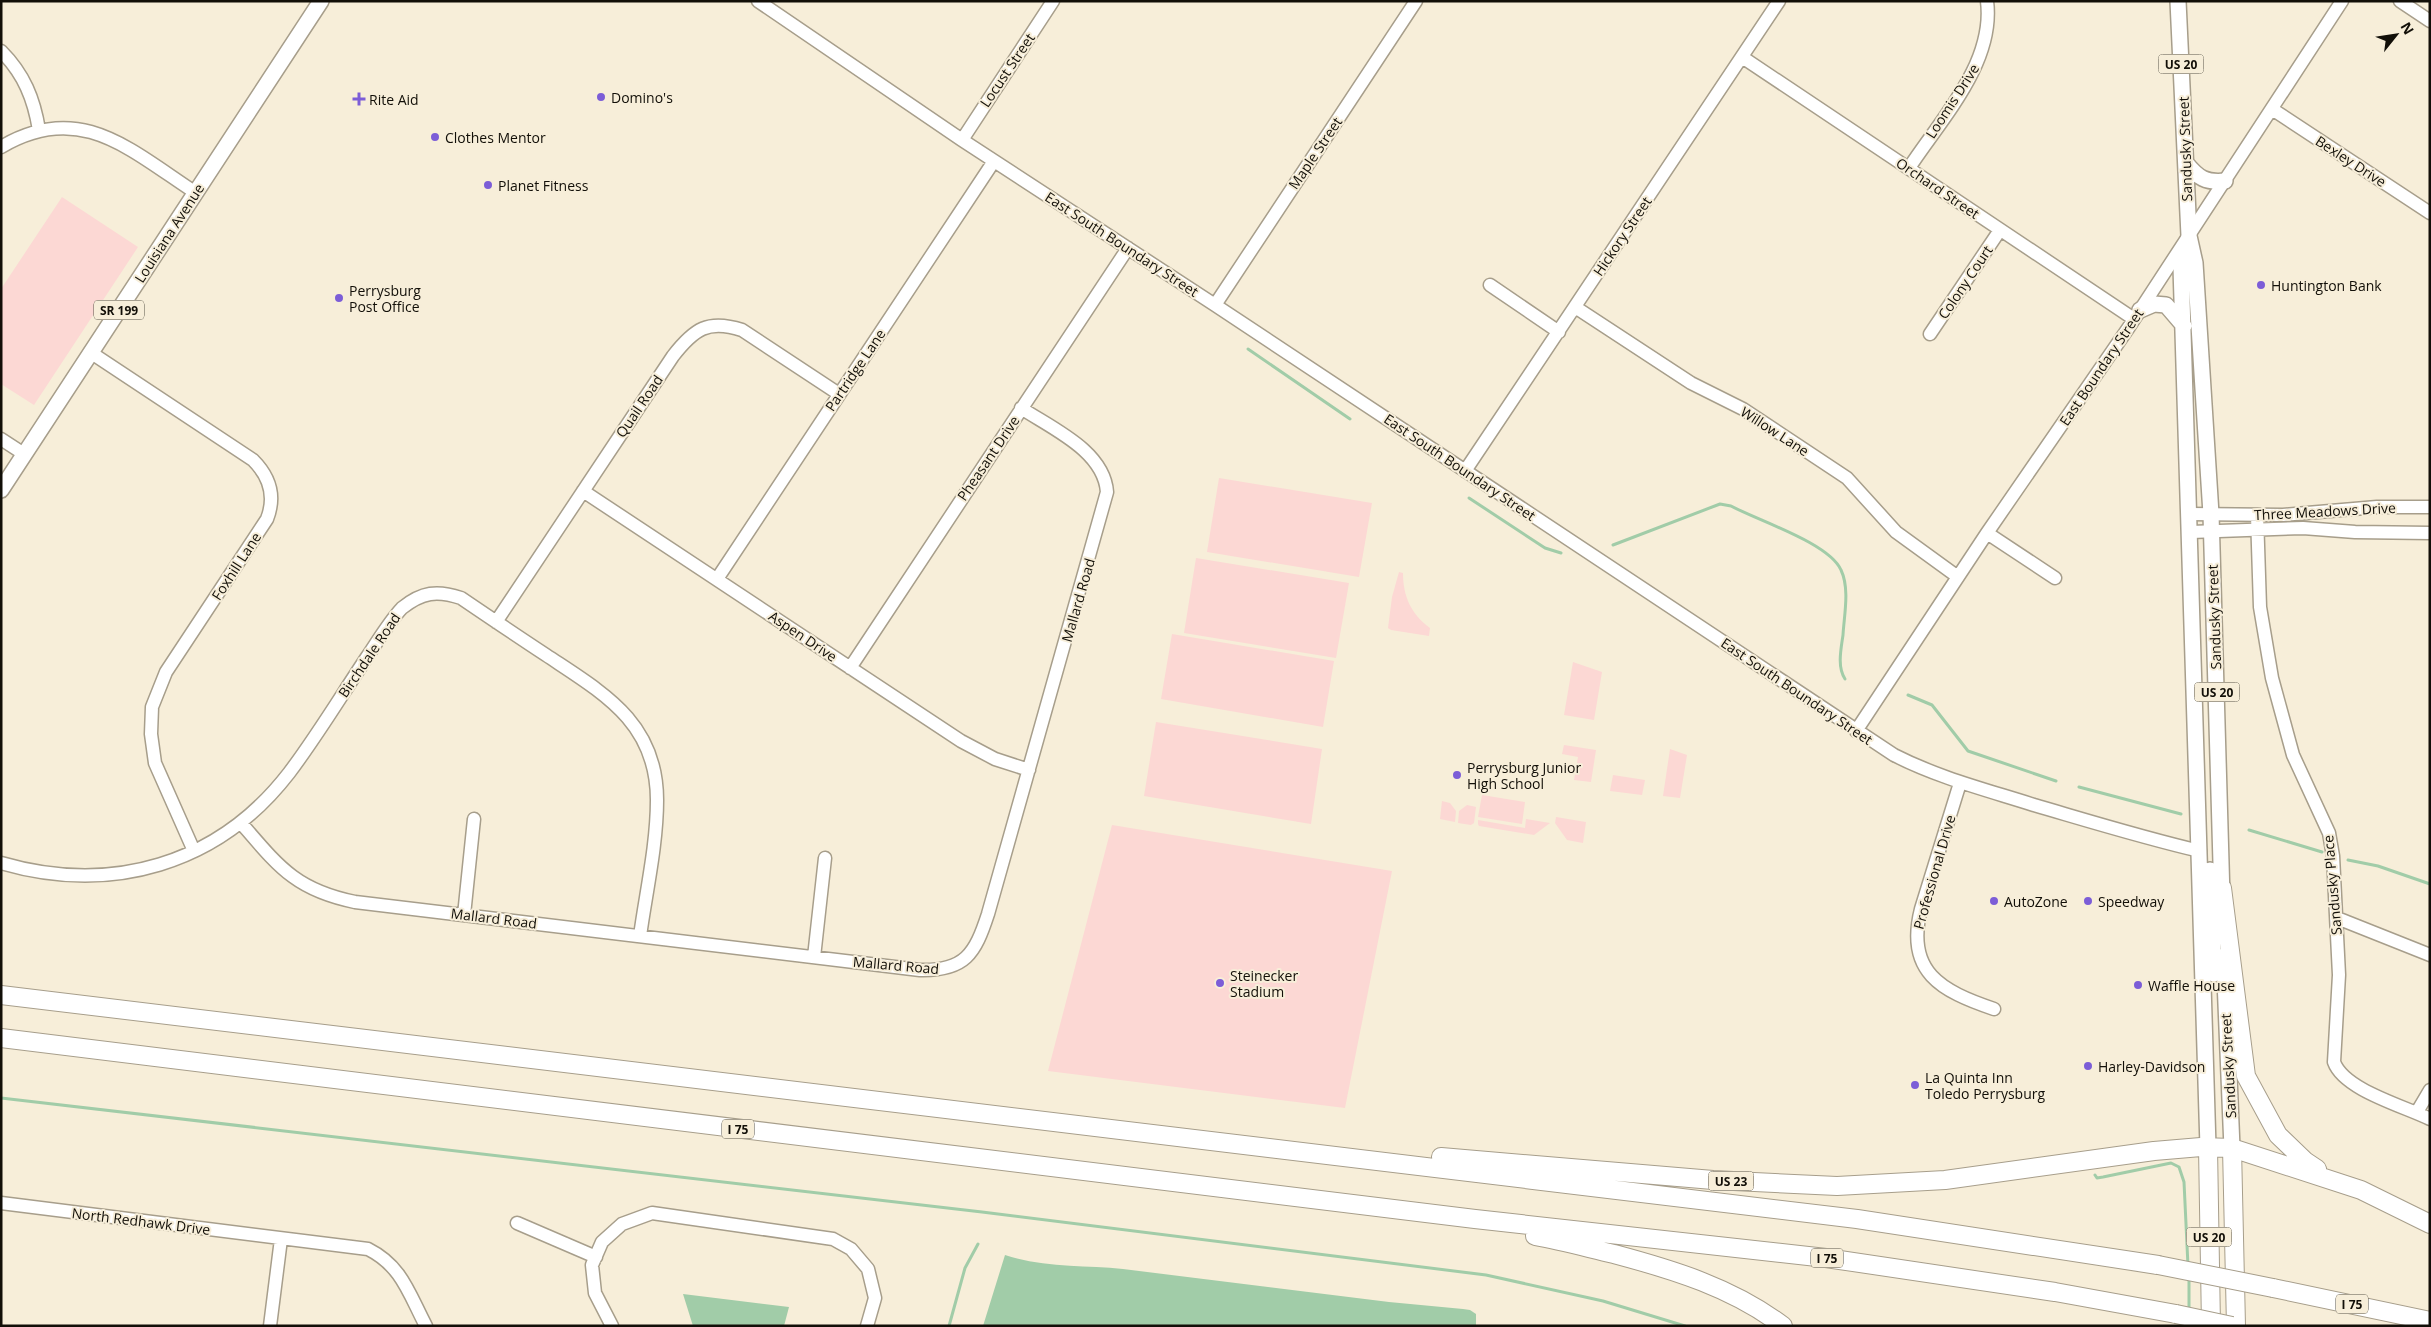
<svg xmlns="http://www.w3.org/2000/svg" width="2431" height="1327" font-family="'Open Sans',sans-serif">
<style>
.green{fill:#fcd8d4}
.water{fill:#a1cca8}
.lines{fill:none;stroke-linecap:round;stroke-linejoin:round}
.stream{stroke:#a1cca8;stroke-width:3}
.minor-casing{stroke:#a79e8b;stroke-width:15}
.major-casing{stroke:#a79e8b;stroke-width:18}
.highway-casing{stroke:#a79e8b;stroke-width:20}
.minor{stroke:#fff;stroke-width:12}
.major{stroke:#fff;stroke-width:15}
.highway{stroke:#fff;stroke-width:18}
.highway-bridge-casing{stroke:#a79e8b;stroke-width:20;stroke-linecap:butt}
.highway-bridge{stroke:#fff;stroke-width:18}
.poi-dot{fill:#7c5dd7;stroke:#f7eed9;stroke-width:2}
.labels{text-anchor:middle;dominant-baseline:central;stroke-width:4;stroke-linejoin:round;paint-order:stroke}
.shield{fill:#f7eed9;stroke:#575247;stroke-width:1}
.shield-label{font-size:12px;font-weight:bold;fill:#120f08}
.street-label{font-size:14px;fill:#120f08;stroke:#f7eed9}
.poi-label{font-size:14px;fill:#120f08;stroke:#f7eed9;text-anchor:start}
</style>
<rect width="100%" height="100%" fill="#f7eed9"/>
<path class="green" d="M 62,197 L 138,247 L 34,405 L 1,384 L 1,289 Z
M 1219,478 L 1372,503 L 1359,577 L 1207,552 Z
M 1196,558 L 1349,583 L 1336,658 L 1184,633 Z
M 1399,572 L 1403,573 C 1403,596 1411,614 1430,628 L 1429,636 L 1391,630 L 1388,628 L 1392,597 Z
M 1172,634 L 1334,661 L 1323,727 L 1161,699 Z
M 1573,662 L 1602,672 L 1594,720 L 1564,715 Z
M 1156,722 L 1322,749 L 1311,824 L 1144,796 Z
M 1564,745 L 1596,750 L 1591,782 L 1574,780 L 1578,757 L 1562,754 Z
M 1670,749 L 1687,755 L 1680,798 L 1663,796 Z
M 1613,775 L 1645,780 L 1642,795 L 1610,791 Z
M 1482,795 L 1525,802 L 1522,824 L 1478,817 Z
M 1442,801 L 1450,803 L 1456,811 L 1455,822 L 1440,819 Z
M 1467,805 L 1476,807 L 1474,823 L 1471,825 L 1458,823 L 1459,811 Z
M 1556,817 L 1586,822 L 1583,843 L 1567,840 L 1555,823 Z
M 1526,819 L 1550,823 L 1534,835 L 1479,826 L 1478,824 L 1478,820 L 1525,828 Z
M 1112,825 L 1392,871 L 1345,1108 L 1048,1071 Z"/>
<path class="water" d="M 1005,1255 C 1044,1268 1084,1265 1123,1269 L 1389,1302 L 1463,1309 L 1470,1310 L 1476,1314 L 1476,1326 L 983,1326 Z
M 683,1294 L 789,1307 L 784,1326 L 693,1326 Z"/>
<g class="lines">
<path class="stream" d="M 1248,349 L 1350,419
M 1469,498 L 1545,548 L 1561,553
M 1613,545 L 1720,504 L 1731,506 C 1759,521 1829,543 1841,570 C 1850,589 1844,616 1843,635 C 1841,649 1837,667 1845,679
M 1908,695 L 1932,705 L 1968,751 L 2056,781
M 2079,787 L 2181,814
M 2249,830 L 2322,852
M 2348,860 L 2378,866 L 2430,884
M 1,1098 L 982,1212 L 1486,1275 L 1603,1301 L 1685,1326
M 2095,1175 L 2097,1178 L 2103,1177 L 2171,1163 L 2179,1167 L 2184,1182 L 2188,1266
M 2189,1278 L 2189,1311
M 949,1326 L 965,1268 L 978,1244"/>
<g class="minor-casing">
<path id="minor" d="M 758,1 L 962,140 L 1215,305 L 1894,755 C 1939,778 1987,790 2034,805 C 2089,821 2144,838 2200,851
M 2400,1 L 2430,21
M 1,51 C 24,74 34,99 39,130
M 1742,57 L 2134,319
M 2272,109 L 2430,213
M 962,140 L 1053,1
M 1,147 C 80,100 130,150 196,193
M 1909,168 C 1941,119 1995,63 1987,1
M 1490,285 L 1559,332
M 1215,305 L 1416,1
M 1575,307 L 1691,383 L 1743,409 L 1847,478 L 1896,532 L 1958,577
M 1930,334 L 2000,230
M 90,352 L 253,460 C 270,477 276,496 267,519 L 166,672 L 152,707 L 151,734 L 155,763 L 194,851
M 1,439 L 24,454
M 1465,471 L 1779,1
M 583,491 L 961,741 L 995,759 L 1029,770
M 2190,514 L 2283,515 L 2377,507 L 2430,507
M 2257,515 L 2260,607 L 2272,678 L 2293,755 L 2329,833 L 2333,856 L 2339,975 L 2334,1062 C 2344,1090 2404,1106 2430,1119
M 2191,532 L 2303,528 L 2355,532 L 2430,533
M 1987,533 L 2055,578
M 717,579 L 994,161
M 496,622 L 673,356 C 694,329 708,319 742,330 L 839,394
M 850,668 L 1128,248
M 1856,731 L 1987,533 L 2129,327 L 2342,1
M 1960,783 L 1921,909 C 1905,972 1941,991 1994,1009
M 241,823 C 279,867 296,890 355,902 L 920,970 C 965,971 975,954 988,914 L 1107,492 C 1104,451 1053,429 1021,408
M 1,863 C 111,895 218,865 289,773 C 317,736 341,696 367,657 C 378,641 388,623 402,608 C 422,592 437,590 461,598 C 489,617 517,636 546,655 C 603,693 657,722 657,800 C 657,845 646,892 640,936
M 464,915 L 474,819
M 2337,918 L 2430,955
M 814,957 L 825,858
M 2417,1112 L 2430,1090
M 1,1203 L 368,1249 C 402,1266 409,1294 426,1326
M 517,1223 L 596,1257
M 270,1326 L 281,1239
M 612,1326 L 595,1293 L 592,1265 L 602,1242 L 622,1224 L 652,1213 L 833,1239 L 851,1249 L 868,1269 L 875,1298 L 867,1326"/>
</g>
<g class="major-casing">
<path id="major" d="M 2178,1 L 2189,236 L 2195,263 L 2211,514 L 2222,898
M 2186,163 C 2198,178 2206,183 2225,181
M 2188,240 L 2181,267 L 2208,1147
M 2140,310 L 2154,304 L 2166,305 L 2184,326
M 1,490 L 321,1
M 2210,870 L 2214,974
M 2224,956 L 2232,1148"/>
</g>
<g class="highway-casing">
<path id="highway" d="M 2222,888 L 2246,1076 L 2278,1135 L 2305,1161 L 2317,1169
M 1,995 L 1857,1219 L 2158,1265
M 1,1038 L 1475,1219 L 1826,1258 L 2055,1292 L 2176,1314
M 2208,1147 L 2211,1326
M 2232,1148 L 2236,1326
M 1441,1157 L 1713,1180 L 1837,1186 L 1945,1180 L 2154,1151 L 2201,1147 L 2232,1148 L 2361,1190 L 2430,1224
M 1535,1236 C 1562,1241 1588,1248 1614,1254 C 1674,1270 1733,1288 1783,1326
M 2273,1288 L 2430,1321"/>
</g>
<use href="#minor" class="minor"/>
<use href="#major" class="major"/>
<use href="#highway" class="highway"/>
<g class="highway-bridge-casing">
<path id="highway-bridge" d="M 2158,1265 L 2273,1288
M 2176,1314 L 2232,1326"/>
</g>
<use href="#highway-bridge" class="highway-bridge"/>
</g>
<g class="poi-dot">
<circle cx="601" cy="97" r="5"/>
<path d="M356.5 91.5h5v5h5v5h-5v5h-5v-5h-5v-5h5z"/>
<circle cx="435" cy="137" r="5"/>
<circle cx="488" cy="185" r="5"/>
<circle cx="2261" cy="285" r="5"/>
<circle cx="339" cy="298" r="5"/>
<circle cx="1457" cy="775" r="5"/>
<circle cx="1994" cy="901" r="5"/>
<circle cx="2088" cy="901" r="5"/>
<circle cx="1220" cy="983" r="5"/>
<circle cx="2138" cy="985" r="5"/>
<circle cx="2088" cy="1066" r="5"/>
<circle cx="1915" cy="1085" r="5"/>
</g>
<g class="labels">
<g class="shield">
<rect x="2158.5" y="54.5" width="45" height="19" rx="4"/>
<rect x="94" y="300.5" width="50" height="19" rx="4"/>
<rect x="2194.5" y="682.5" width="45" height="19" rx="4"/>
<rect x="722" y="1119.5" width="32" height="19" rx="4"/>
<rect x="1708.5" y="1171.5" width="45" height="19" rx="4"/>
<rect x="2186.5" y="1227.5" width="45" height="19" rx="4"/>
<rect x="1811" y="1248.5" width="32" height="19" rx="4"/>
<rect x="2336" y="1294.5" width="32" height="19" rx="4"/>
</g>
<g class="shield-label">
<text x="2181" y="64">US 20</text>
<text x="119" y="310">SR 199</text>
<text x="2217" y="692">US 20</text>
<text x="738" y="1129">I 75</text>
<text x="1731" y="1181">US 23</text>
<text x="2209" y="1237">US 20</text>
<text x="1827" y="1258">I 75</text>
<text x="2352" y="1304">I 75</text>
</g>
<g class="street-label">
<text transform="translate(1007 70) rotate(-56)">Locust Street</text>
<text transform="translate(1952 101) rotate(-57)">Loomis Drive</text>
<text transform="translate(2185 149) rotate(-92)">Sandusky Street</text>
<text transform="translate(1315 153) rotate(-56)">Maple Street</text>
<text transform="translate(2351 161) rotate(33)">Bexley Drive</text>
<text transform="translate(1938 188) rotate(34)">Orchard Street</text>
<text transform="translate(169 233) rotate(-57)">Louisiana Avenue</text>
<text transform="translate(1622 236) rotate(-56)">Hickory Street</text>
<text transform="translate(1122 244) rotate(33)">East South Boundary Street</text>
<text transform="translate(1965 282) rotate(-56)">Colony Court</text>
<text transform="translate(2101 367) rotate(-56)">East Boundary Street</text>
<text transform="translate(855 370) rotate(-56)">Partridge Lane</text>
<text transform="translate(639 406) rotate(-56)">Quail Road</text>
<text transform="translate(1775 431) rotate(33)">Willow Lane</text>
<text transform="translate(988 458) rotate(-56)">Pheasant Drive</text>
<text transform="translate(1460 467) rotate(34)">East South Boundary Street</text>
<text transform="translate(2325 511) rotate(-3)">Three Meadows Drive</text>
<text transform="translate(236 566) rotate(-57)">Foxhill Lane</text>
<text transform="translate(1078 600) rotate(-74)">Mallard Road</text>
<text transform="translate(2214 617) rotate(-92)">Sandusky Street</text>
<text transform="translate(803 636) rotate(34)">Aspen Drive</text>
<text transform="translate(369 655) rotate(-56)">Birchdale Road</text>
<text transform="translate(1797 691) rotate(34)">East South Boundary Street</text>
<text transform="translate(1934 872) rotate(-74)">Professional Drive</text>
<text transform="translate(2332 885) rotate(-95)">Sandusky Place</text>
<text transform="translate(494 918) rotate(7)">Mallard Road</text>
<text transform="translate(896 965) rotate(5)">Mallard Road</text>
<text transform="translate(2228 1066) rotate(-93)">Sandusky Street</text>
<text transform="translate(141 1221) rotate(7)">North Redhawk Drive</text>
</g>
<g class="poi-label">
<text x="611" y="97">Domino's</text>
<text x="369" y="99">Rite Aid</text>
<text x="445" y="137">Clothes Mentor</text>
<text x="498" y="185">Planet Fitness</text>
<text x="2271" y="285">Huntington Bank</text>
<text x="349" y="290">Perrysburg<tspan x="349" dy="16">Post Office</tspan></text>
<text x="1467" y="767">Perrysburg Junior<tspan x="1467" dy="16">High School</tspan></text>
<text x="2004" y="901">AutoZone</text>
<text x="2098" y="901">Speedway</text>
<text x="1230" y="975">Steinecker<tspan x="1230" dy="16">Stadium</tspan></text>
<text x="2148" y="985">Waffle House</text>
<text x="2098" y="1066">Harley-Davidson</text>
<text x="1925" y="1077">La Quinta Inn<tspan x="1925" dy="16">Toledo Perrysburg</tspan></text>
</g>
</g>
<rect width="2431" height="1327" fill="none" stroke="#120f08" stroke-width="5"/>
<g transform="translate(2396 35) rotate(60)" stroke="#f7eed9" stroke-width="4" paint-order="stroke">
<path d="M0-4L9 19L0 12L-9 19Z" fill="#120f08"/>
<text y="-8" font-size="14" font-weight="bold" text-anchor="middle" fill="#120f08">N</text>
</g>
</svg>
